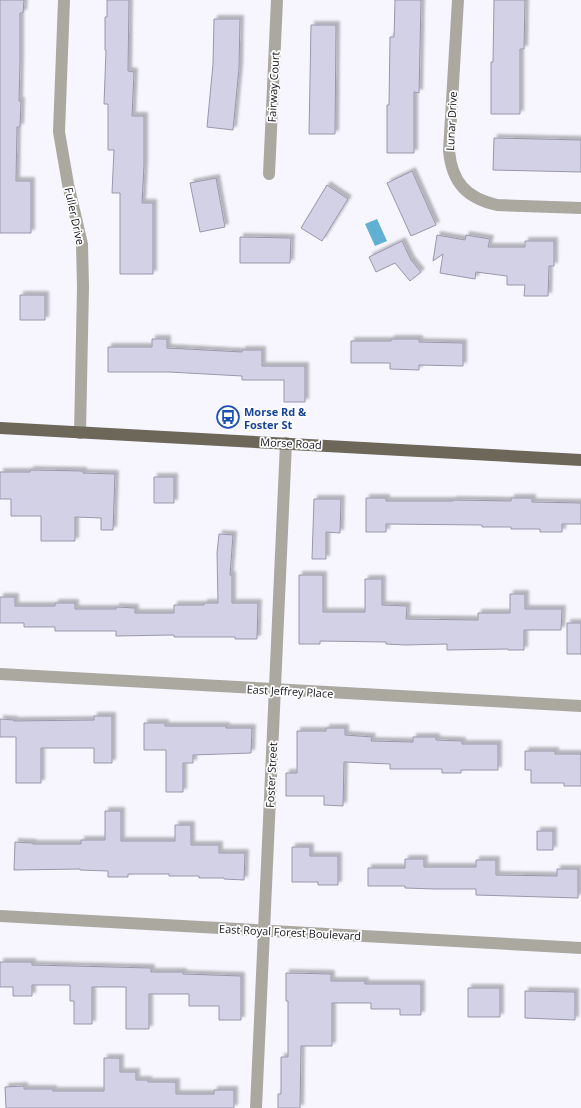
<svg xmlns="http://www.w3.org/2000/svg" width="581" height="1108" font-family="'Open Sans',sans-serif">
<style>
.water{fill:#60b1d3}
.building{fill:#d3d1e5;stroke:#9997aa;filter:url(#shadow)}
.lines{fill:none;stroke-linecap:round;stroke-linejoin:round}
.minor{stroke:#aba8a0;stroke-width:12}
.major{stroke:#6c6758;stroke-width:12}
.labels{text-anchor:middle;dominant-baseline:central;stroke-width:3.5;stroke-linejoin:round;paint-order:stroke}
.street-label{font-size:11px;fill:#16151c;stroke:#fff}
.transit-label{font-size:11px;font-weight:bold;fill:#164399;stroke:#fff;text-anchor:start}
</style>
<defs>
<filter id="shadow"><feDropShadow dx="3.5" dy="-3.5" stdDeviation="1" flood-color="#0004"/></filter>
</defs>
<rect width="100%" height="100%" fill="#f7f6ff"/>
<path class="water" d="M 377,219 L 387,241 L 375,246 L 365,224 Z"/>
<path class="building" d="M 0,0 L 24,0 L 23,13 L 20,13 L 20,62 L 19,101 L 21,101 L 20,127 L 17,127 L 16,181 L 31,181 L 31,233 L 0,233 Z
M 107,0 L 129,0 L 128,71 L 134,72 L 132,116 L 144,116 L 144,165 L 142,203 L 153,203 L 153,274 L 120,274 L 120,193 L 112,193 L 114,150 L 108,150 L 108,104 L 104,104 L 106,50 L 105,50 L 105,17 L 107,17 Z
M 395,0 L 421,0 L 419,93 L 414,92 L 414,153 L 387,153 L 387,105 L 389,105 L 390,37 L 394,37 Z
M 494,0 L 525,0 L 524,49 L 520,49 L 520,114 L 491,114 L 491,62 L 493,62 Z
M 214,19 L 240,19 L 239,68 L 233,130 L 207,127 L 213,64 Z
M 311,25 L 336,25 L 335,134 L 309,134 Z
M 494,138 L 581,140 L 581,172 L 493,170 Z
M 412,171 L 436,225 L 411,236 L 387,183 Z
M 216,178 L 225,227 L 200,232 L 190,183 Z
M 327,185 L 348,199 L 322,241 L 301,228 Z
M 437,235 L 465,240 L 466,235 L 490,239 L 488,247 L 525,247 L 525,241 L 554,241 L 554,266 L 549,266 L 548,296 L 524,296 L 525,285 L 507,285 L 507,276 L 476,272 L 475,279 L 440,273 L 443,254 L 433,261 Z
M 240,237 L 291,238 L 290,263 L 240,263 Z
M 402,241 L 411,260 L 421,272 L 410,281 L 395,263 L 376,272 L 369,257 Z
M 20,295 L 45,295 L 45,320 L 20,320 Z
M 152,339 L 167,339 L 167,348 L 242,352 L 242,350 L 262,350 L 262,366 L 305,366 L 305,402 L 284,402 L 284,380 L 242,380 L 242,376 L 169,372 L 108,372 L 108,347 L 152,347 Z
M 391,339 L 419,339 L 419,342 L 463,343 L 463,366 L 419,365 L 419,370 L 390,369 L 390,363 L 351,363 L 351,341 L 391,341 Z
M 30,470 L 83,471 L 83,473 L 115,474 L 113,530 L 101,530 L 101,518 L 75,517 L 75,541 L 41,541 L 41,516 L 11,516 L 11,499 L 0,499 L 0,472 L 30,472 Z
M 154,477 L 174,477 L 174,503 L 154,503 Z
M 366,498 L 386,498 L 386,501 L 453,501 L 453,500 L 511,501 L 511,498 L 532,498 L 532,502 L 581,503 L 581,524 L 562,524 L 562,532 L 540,532 L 540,529 L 511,529 L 511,527 L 482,527 L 482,525 L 386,524 L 386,532 L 366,532 Z
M 314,499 L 341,499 L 340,533 L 326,532 L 326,559 L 312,559 Z
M 219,534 L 233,535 L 230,575 L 232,575 L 232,603 L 258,603 L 257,639 L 235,639 L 235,637 L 174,637 L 174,635 L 116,636 L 116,631 L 55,631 L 55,627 L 24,627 L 24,623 L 0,623 L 0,597 L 15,597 L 15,606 L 55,606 L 55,603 L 75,603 L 75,609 L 116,609 L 116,607 L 135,608 L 135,613 L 174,613 L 174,605 L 204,605 L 204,603 L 218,603 L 217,553 Z
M 299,575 L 323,575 L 323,612 L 365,612 L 365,579 L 382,579 L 382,605 L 407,606 L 406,619 L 478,620 L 478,613 L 510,613 L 510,594 L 525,594 L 525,609 L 562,609 L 561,630 L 524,630 L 524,650 L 508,650 L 508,649 L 447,650 L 447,644 L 405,645 L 386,644 L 386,642 L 320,641 L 320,644 L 299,644 Z
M 567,623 L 581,623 L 581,654 L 567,654 Z
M 94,716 L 112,716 L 112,763 L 94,763 L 94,748 L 41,748 L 41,783 L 16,783 L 16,737 L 0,737 L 0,719 L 14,720 L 14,721 L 94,720 Z
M 144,723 L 165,723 L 165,726 L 226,726 L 226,728 L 252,728 L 251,753 L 193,755 L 193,763 L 183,763 L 183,792 L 166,792 L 166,750 L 144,750 Z
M 326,728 L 345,728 L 345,735 L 372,737 L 371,741 L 413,742 L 413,737 L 436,737 L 436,740 L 462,741 L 462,744 L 498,744 L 498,770 L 461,770 L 461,773 L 442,773 L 442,769 L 390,769 L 390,764 L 344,762 L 343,806 L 324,805 L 324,796 L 286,796 L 286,773 L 297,773 L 297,731 L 326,731 Z
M 525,751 L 555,751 L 555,754 L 581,754 L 581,786 L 564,786 L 564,783 L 531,783 L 531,770 L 525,770 Z
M 105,811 L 121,811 L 121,841 L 175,841 L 175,825 L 191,825 L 191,845 L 219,845 L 219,853 L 245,853 L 244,880 L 224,879 L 224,878 L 199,878 L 199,876 L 169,876 L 169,874 L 128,874 L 128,877 L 108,877 L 108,871 L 80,870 L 80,869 L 14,870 L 15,842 L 33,843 L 33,844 L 81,844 L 81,840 L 105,840 Z
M 537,831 L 553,831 L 553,850 L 537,850 Z
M 292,847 L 310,847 L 310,856 L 338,856 L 338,885 L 318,885 L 318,882 L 292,882 Z
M 405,859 L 424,859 L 424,867 L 476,867 L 476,860 L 496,860 L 496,875 L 557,876 L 557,869 L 578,869 L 578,898 L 476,895 L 476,889 L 435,889 L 405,888 L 405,886 L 368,886 L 368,868 L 405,868 Z
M 0,962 L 32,962 L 32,965 L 151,968 L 151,972 L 183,972 L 183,974 L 241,976 L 241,1020 L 219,1020 L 219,1006 L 189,1006 L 189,994 L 149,994 L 149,1029 L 126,1029 L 126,987 L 92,987 L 92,1024 L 74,1024 L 74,1001 L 70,1001 L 70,985 L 32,985 L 32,996 L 13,996 L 13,987 L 0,987 Z
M 286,973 L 331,974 L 331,981 L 365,981 L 365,984 L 421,984 L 421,1015 L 400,1015 L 400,1009 L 371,1009 L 371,1003 L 332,1003 L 332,1046 L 301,1046 L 300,1108 L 278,1108 L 278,1094 L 281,1094 L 281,1057 L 288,1057 L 288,1001 L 286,1001 Z
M 468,988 L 500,988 L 500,1017 L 468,1017 Z
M 525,991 L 575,992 L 575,1020 L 525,1018 Z
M 104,1058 L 120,1058 L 120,1072 L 136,1072 L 136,1080 L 148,1080 L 148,1082 L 176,1082 L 176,1094 L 214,1094 L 214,1090 L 234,1090 L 234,1108 L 6,1108 L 5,1087 L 24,1086 L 24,1089 L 53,1089 L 53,1091 L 104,1091 Z"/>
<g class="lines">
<path class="minor" d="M 64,0 L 59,132 L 68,184 L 82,244 L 83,287 L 80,433
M 458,0 L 449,151 C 452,182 466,198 497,205 L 581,208
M 269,174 L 277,0
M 0,674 L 581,706
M 0,916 L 581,948
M 256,1108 L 286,443"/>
<path class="major" d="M 0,428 L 581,460"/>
</g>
<defs>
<g id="bus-ring" transform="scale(1.15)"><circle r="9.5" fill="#fff" stroke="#1a4fb4" stroke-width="1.5"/><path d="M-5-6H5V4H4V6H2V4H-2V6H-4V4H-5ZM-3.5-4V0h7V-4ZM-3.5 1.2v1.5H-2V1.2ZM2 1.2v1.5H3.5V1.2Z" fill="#1a4fb4"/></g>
</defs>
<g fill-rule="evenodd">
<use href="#bus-ring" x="228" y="417"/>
</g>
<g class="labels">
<g class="street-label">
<text transform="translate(273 87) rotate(-87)">Fairway Court</text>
<text transform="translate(451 121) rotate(-87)">Lunar Drive</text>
<text transform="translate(75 216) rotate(78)">Fuller Drive</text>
<text transform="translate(291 443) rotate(3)">Morse Road</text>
<text transform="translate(290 691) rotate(3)">East Jeffrey Place</text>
<text transform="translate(271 775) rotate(-87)">Foster Street</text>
<text transform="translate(290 932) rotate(3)">East Royal Forest Boulevard</text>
</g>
<g class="transit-label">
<text x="244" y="411">Morse Rd &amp;<tspan x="244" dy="13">Foster St</tspan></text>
</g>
</g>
</svg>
